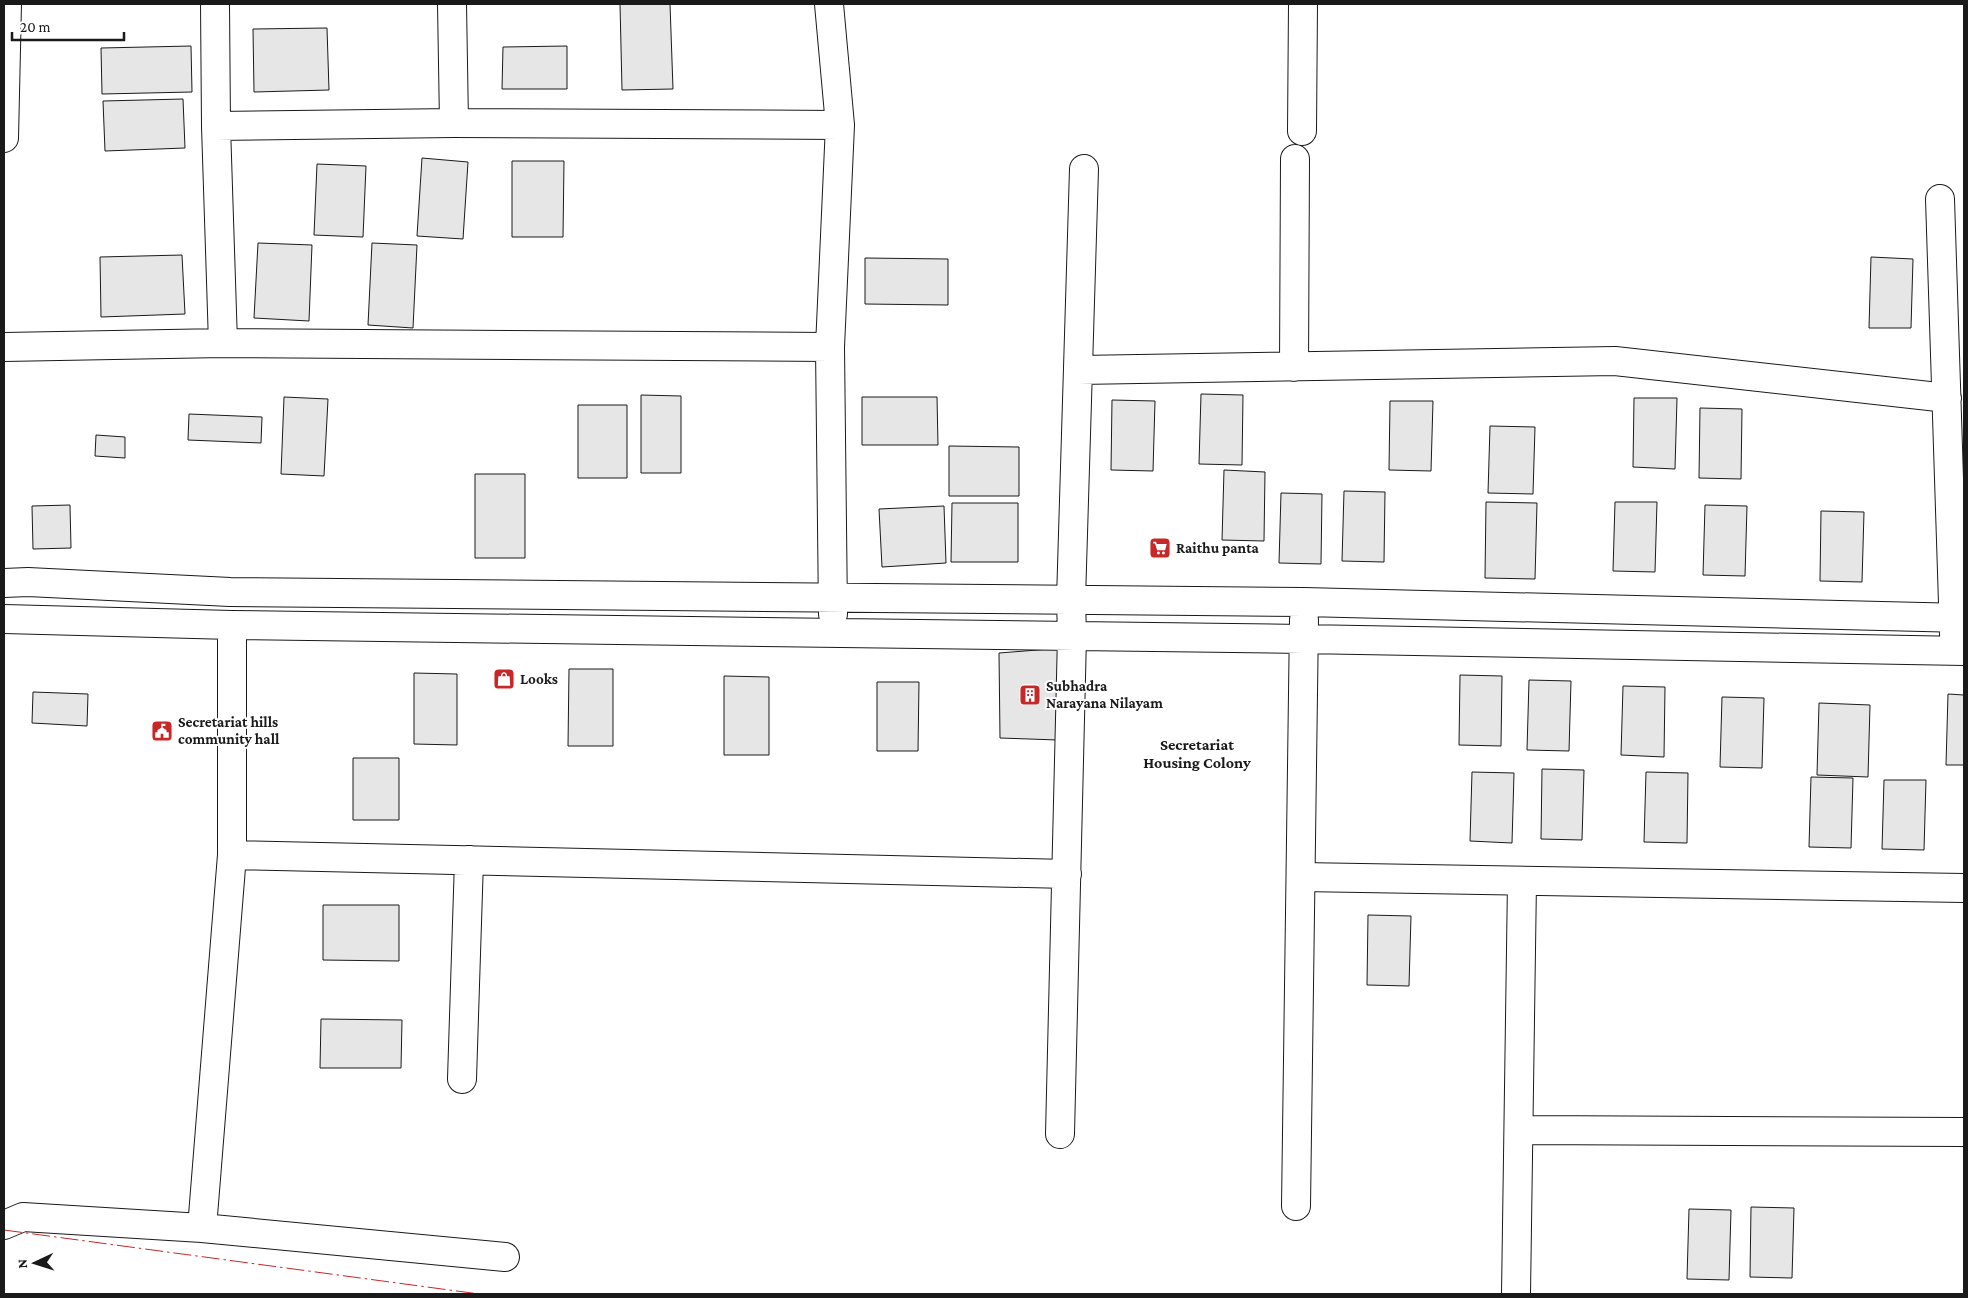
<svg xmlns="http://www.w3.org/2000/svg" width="1968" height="1298" font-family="'Crimson Pro',serif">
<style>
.building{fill:#e6e6e6;stroke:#1a1a1a}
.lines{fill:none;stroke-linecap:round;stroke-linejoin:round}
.minor-casing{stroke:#1a1a1a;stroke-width:30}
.minor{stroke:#fff;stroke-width:28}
.power{stroke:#c62828;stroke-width:1;stroke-dasharray:18 4 2.5 4;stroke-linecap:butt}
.labels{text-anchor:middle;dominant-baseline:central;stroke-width:4;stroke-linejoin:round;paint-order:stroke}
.poi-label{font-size:15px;font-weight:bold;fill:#1a1a1a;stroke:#fff;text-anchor:start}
.neighbourhood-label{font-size:16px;font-weight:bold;fill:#1a1a1a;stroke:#fff}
</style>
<rect width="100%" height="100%" fill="#fff"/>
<path class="building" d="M 620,4 L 670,4 L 673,89 L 622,90 Z
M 327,28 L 329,90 L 254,92 L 253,29 Z
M 191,46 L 192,92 L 102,94 L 101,48 Z
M 567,46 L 567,89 L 502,89 L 503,47 Z
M 183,99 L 185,148 L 105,151 L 103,101 Z
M 422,158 L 468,162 L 463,239 L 417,236 Z
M 512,161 L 564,161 L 563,237 L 512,237 Z
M 317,164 L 366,166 L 363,237 L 314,235 Z
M 258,243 L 312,245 L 309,321 L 254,318 Z
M 372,243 L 417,245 L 413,328 L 368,325 Z
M 182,255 L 185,314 L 101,317 L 100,257 Z
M 1871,257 L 1913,259 L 1911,328 L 1869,328 Z
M 865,258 L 948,259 L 948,305 L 865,304 Z
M 1201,394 L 1243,395 L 1242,465 L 1199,464 Z
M 641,395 L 681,396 L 681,473 L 641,473 Z
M 284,397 L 328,399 L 324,476 L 281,474 Z
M 862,397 L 937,397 L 938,445 L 862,445 Z
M 1634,398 L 1677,398 L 1675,469 L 1633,467 Z
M 1112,400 L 1155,401 L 1153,471 L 1111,470 Z
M 1390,401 L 1433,401 L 1431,471 L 1389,470 Z
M 578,405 L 627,405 L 627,478 L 578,478 Z
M 1700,408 L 1742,409 L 1741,479 L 1699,478 Z
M 189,414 L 262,417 L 261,443 L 188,440 Z
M 1490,426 L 1535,427 L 1533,494 L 1488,493 Z
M 96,435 L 125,437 L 125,458 L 95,456 Z
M 949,446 L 1019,447 L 1019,496 L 949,496 Z
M 1224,470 L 1265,472 L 1264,541 L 1222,540 Z
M 475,474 L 525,474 L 525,558 L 475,558 Z
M 1344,491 L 1385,492 L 1384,562 L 1342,561 Z
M 1281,493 L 1322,494 L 1321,564 L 1279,563 Z
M 1486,502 L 1537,503 L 1535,579 L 1485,578 Z
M 1615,502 L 1657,502 L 1655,572 L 1613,571 Z
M 952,503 L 1018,503 L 1018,562 L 951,562 Z
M 70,505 L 71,548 L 33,549 L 32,506 Z
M 1705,505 L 1747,506 L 1745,576 L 1703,575 Z
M 944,506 L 946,563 L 882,567 L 879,509 Z
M 1821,511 L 1864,512 L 1862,582 L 1820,581 Z
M 1063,648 L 1058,740 L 1000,738 L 999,653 Z
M 569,669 L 613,669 L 613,746 L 568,746 Z
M 414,673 L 457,674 L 457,745 L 414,744 Z
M 1460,675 L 1502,676 L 1501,746 L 1459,745 Z
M 724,676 L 769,677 L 769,755 L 724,755 Z
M 1529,680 L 1571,681 L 1569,751 L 1527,750 Z
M 877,682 L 919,682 L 918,751 L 877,751 Z
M 1623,686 L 1665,687 L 1664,757 L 1621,755 Z
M 33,692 L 88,694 L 87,726 L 32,723 Z
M 1948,694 L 1964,695 L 1964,765 L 1946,765 Z
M 1722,697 L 1764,698 L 1762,768 L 1720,767 Z
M 1819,703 L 1870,705 L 1868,777 L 1817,775 Z
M 353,758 L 399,758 L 399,820 L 353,820 Z
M 1542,769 L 1584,770 L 1582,840 L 1541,839 Z
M 1472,772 L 1514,773 L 1512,843 L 1470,841 Z
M 1646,772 L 1688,773 L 1687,843 L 1644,842 Z
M 1811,777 L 1853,778 L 1851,848 L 1809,847 Z
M 1884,780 L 1926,780 L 1924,850 L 1882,849 Z
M 323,905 L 399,905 L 399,961 L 323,960 Z
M 1368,915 L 1411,916 L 1409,986 L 1367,985 Z
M 321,1019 L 402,1020 L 401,1068 L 320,1068 Z
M 1751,1207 L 1794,1208 L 1792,1278 L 1750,1277 Z
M 1689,1209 L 1731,1210 L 1729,1280 L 1687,1279 Z"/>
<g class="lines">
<g class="minor-casing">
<path id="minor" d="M 215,4 L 216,126 L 223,343
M 452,4 L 454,123
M 829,4 L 840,125 L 830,347 L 833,614
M 216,126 L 454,123 L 840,125
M 1302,131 L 1303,4
M 4,138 L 7,4
M 1940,199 L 1954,634
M 4,347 L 223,343 L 830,347
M 1294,367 L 1295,159
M 1079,370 L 1615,361 L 1947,398
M 4,583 L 28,582 L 230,592 L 1304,602 L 1964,618
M 4,619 L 232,625 L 1303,639 L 1964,651
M 232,855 L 1067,874
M 1301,877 L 1964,888
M 462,1079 L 469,860
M 1519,1130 L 1964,1132
M 1060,1134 L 1072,636 L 1071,600 L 1084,169
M 1296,1206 L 1304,620
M 4,1225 L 23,1217 L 202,1228 L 505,1257
M 202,1228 L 232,855 L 232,625
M 1516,1294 L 1522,881"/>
</g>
<use href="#minor" class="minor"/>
<path class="power" d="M 4,1230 L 479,1294"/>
</g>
<defs>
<g id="supermarket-square" transform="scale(1.125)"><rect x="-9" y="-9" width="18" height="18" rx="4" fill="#c62828" stroke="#fff"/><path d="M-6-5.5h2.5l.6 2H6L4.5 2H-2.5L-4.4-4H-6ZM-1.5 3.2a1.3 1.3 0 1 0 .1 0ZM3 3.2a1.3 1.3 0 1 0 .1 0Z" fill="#fff"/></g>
<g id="shop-square" transform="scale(1.125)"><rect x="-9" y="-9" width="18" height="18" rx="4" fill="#c62828" stroke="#fff"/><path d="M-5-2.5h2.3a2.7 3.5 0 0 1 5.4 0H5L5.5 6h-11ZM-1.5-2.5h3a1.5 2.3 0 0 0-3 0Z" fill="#fff"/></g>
<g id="building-square" transform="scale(1.125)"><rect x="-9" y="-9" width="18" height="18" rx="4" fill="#c62828" stroke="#fff"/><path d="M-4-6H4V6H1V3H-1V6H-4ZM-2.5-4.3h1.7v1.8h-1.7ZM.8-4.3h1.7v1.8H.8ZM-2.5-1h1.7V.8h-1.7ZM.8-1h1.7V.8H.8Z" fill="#fff"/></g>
<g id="civic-square" transform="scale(1.125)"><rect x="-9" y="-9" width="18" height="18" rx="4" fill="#c62828" stroke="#fff"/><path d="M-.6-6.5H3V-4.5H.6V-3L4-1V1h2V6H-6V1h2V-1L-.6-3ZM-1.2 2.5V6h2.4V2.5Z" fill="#fff"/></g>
</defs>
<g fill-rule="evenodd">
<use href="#supermarket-square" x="1160" y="548"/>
<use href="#shop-square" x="504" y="679"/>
<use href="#building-square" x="1030" y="695"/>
<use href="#civic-square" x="162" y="731"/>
</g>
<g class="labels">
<g class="poi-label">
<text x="1176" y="548">Raithu panta</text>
<text x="520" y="679">Looks</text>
<text x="1046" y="686">Subhadra<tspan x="1046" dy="17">Narayana Nilayam</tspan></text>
<text x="178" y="722">Secretariat hills<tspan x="178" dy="17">community hall</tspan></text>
</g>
<g class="neighbourhood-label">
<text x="1197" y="744">Secretariat<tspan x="1197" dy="18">Housing Colony</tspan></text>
</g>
</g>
<rect width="1968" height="1298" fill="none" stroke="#1a1a1a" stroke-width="10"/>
<g transform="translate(35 1263) rotate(266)" stroke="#ffffff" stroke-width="4" paint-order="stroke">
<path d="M0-4L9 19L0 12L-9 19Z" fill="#1a1a1a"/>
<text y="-8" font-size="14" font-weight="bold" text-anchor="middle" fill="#1a1a1a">N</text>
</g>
<path d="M12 32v8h112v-8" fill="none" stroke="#1a1a1a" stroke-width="2.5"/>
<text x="20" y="32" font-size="15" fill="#1a1a1a" stroke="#ffffff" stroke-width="4" paint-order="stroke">20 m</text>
</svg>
